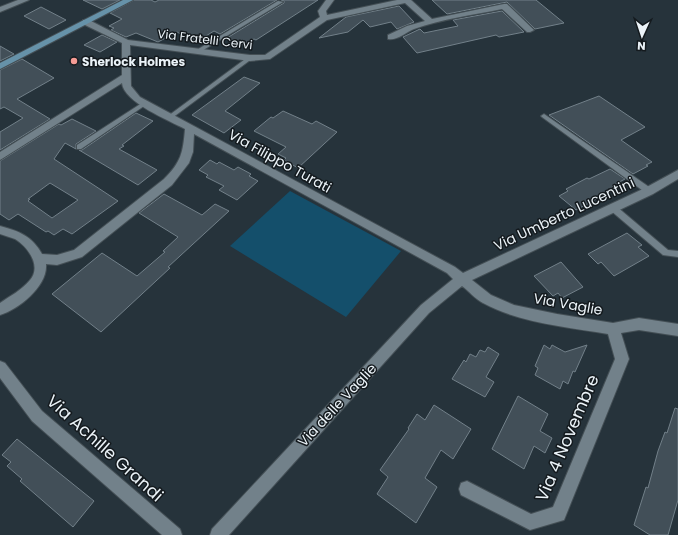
<svg xmlns="http://www.w3.org/2000/svg" width="678" height="535" font-family="Poppins,sans-serif">
<style>
.green{fill:#144f6b}
.building{fill:#424f58;stroke:#728089;fill-rule:evenodd}
.lines{fill:none;stroke-linecap:round;stroke-linejoin:round}
.lane-casing{stroke:#444f55;stroke-width:2}
.street-casing{stroke:#444f55;stroke-width:2}
.secondary-casing{stroke:#444f55;stroke-width:2}
.lane{fill:#72818a;fill-rule:evenodd}
.street{fill:#72818a;fill-rule:evenodd}
.secondary{fill:#6692a9;fill-rule:evenodd}
.poi-dot{fill:#f59c95;stroke:#141a1e;stroke-width:1.5}
.labels{text-anchor:middle;dominant-baseline:central;stroke-width:3;stroke-linejoin:round;paint-order:stroke}
.far-street-label{font-size:12px;fill:#ebf3f8;stroke:#141a1e}
.far-poi-label{font-size:12px;font-weight:bold;fill:#ebf3f8;stroke:#141a1e;text-anchor:start}
.street-label{font-size:14px;fill:#ebf3f8;stroke:#141a1e}
.near-street-label{font-size:17px;fill:#ebf3f8;stroke:#141a1e}
</style>
<rect width="100%" height="100%" fill="#26333b"/>
<path class="green" d="M 290,191 L 401,251 L 346,317 L 230,246 Z"/>
<path class="building" d="M 83,0 L 120,0 L 102,9 Z
M 134,0 L 151,0 L 155,2 L 159,0 L 277,0 L 220,34 L 214,31 L 196,42 L 177,32 L 158,42 L 136,33 L 126,37 L 111,30 L 114,28 L 109,26 L 122,19 L 110,13 Z
M 281,0 L 318,0 L 256,40 L 254,39 L 243,45 L 227,38 L 284,3 L 284,1 Z
M 432,0 L 536,0 L 564,23 L 535,29 L 507,2 L 447,14 Z
M 399,6 L 414,22 L 397,29 L 391,22 L 370,27 L 363,20 L 348,32 L 319,38 L 346,17 Z
M 41,7 L 66,20 L 49,29 L 24,16 Z
M 502,11 L 524,32 L 499,37 L 496,35 L 417,53 L 403,37 L 420,29 L 424,33 L 458,26 L 453,20 Z
M 102,35 L 117,42 L 100,52 L 84,45 Z
M 0,46 L 14,54 L 0,61 Z
M 22,59 L 54,78 L 17,99 L 50,119 L 0,150 L 0,132 L 23,118 L 4,107 L 0,109 L 0,70 Z
M 244,77 L 260,83 L 225,111 L 241,120 L 224,133 L 192,115 Z
M 599,96 L 645,127 L 621,140 L 652,162 L 646,165 L 648,166 L 633,174 L 549,115 Z
M 283,111 L 312,124 L 316,121 L 337,132 L 298,168 L 284,160 L 286,158 L 278,154 L 286,147 L 254,131 L 271,117 L 273,118 Z
M 136,113 L 153,121 L 122,145 L 124,146 L 119,149 L 157,170 L 138,185 L 79,150 L 82,150 Z
M 72,119 L 96,131 L 76,144 L 76,149 L 65,143 L 54,159 L 118,201 L 72,234 L 63,229 L 54,235 L 48,231 L 46,232 L 18,214 L 9,220 L 0,214 L 0,161 L 59,124 L 61,125 ZM 50,183 L 78,200 L 52,218 L 28,201 L 30,199 L 28,199 Z
M 210,160 L 217,164 L 219,162 L 234,170 L 238,167 L 251,174 L 249,176 L 258,181 L 237,200 L 219,190 L 224,186 L 206,177 L 208,175 L 199,170 Z
M 610,169 L 625,179 L 612,186 L 615,189 L 576,210 L 559,196 L 568,191 L 566,189 L 587,178 L 589,179 Z
M 164,194 L 202,215 L 215,204 L 229,211 L 168,267 L 170,268 L 101,332 L 52,294 L 102,253 L 137,276 L 165,252 L 163,251 L 178,237 L 139,213 Z
M 627,233 L 642,245 L 638,247 L 649,256 L 614,276 L 601,262 L 598,264 L 588,254 Z
M 561,262 L 583,287 L 562,298 L 558,293 L 553,296 L 534,276 Z
M 544,345 L 550,349 L 552,345 L 565,352 L 587,345 L 575,372 L 573,371 L 568,384 L 563,381 L 560,389 L 535,375 L 538,368 L 535,366 Z
M 488,347 L 499,354 L 486,377 L 494,382 L 485,397 L 452,379 L 464,360 L 466,362 L 470,354 L 476,357 L 480,350 L 485,352 Z
M 518,396 L 548,414 L 540,431 L 552,438 L 545,453 L 534,446 L 524,469 L 492,449 Z
M 434,405 L 471,429 L 453,459 L 441,450 L 425,478 L 437,487 L 416,523 L 377,494 L 388,477 L 380,470 L 409,429 L 408,428 L 417,414 L 425,420 Z
M 675,408 L 678,409 L 678,500 L 668,535 L 650,535 L 634,525 L 646,487 L 648,488 L 658,451 L 665,432 L 667,433 Z
M 17,439 L 94,501 L 73,527 L 20,481 L 22,479 L 7,466 L 11,462 L 2,455 Z"/>
<g class="lines">
<g class="lane-casing">
<path id="lane" d="M 278,1 L 283,2 L 200,52 L 195,51 Z
M 248,57 L 253,58 L 172,118 L 168,118 L 168,116 Z
M 145,101 L 148,103 L 147,104 L 81,149 L 77,149 L 77,145 Z
M 544,114 L 652,189 L 653,191 L 652,193 L 646,193 L 542,117 L 541,116 Z
M 613,205 L 616,206 L 668,250 L 678,251 L 678,257 L 663,255 L 610,210 L 609,208 L 610,206 Z"/>
</g>
<g class="street-casing">
<path id="street" d="M 18,0 L 29,0 L 0,12 L 0,7 Z
M 326,0 L 334,0 L 326,11 L 327,15 L 397,0 L 411,0 L 432,19 L 504,4 L 507,4 L 534,30 L 530,32 L 527,32 L 502,9 C 473,15 442,19 414,29 C 406,32 397,41 388,39 L 388,35 L 407,26 L 425,21 L 405,3 L 327,20 L 270,59 L 250,61 L 130,45 L 131,86 L 140,97 L 455,267 L 463,273 L 645,188 L 678,170 L 678,179 L 653,194 L 472,280 L 491,295 L 514,305 L 557,314 L 613,323 L 639,318 L 678,324 L 678,336 L 639,330 L 621,333 L 629,359 L 564,520 L 530,530 L 461,495 L 459,489 L 461,483 L 467,481 L 531,514 L 553,507 L 615,359 L 608,334 C 568,327 519,323 483,303 C 475,299 469,291 462,286 L 429,313 L 229,535 L 210,535 L 212,529 L 421,305 L 453,279 L 447,273 L 194,134 L 193,152 L 189,163 L 172,185 L 82,257 L 57,265 L 46,264 C 48,286 19,309 0,315 L 0,303 C 10,296 22,290 30,280 C 42,266 28,247 15,239 C 10,237 5,236 0,234 L 0,226 C 19,231 32,236 42,254 L 57,255 L 74,250 L 164,179 C 181,162 183,153 185,129 C 170,121 123,102 122,83 L 0,160 L 0,152 L 122,75 L 122,43 L 83,24 L 83,20 L 89,20 L 128,40 L 250,55 L 265,55 L 320,17 L 318,11 Z
M 0,361 L 5,363 L 42,411 L 180,529 L 182,535 L 162,535 L 32,421 L 0,378 Z"/>
</g>
<g class="secondary-casing">
<path id="secondary" d="M 123,0 L 133,0 L 0,69 L 0,63 Z"/>
</g>
<use href="#lane" class="lane"/>
<use href="#street" class="street"/>
<use href="#secondary" class="secondary"/>
</g>
<circle class="poi-dot" cx="74" cy="61" r="4"/>
<g class="labels">
<g class="far-street-label">
<text transform="translate(205 39) rotate(7)">Via Fratelli Cervi</text>
</g>
<g class="far-poi-label">
<text x="82" y="61">Sherlock Holmes</text>
</g>
<g class="street-label">
<text transform="translate(280 161) rotate(29)">Via Filippo Turati</text>
<text transform="translate(564 214) rotate(-25)">Via Umberto Lucentini</text>
<text transform="translate(568 304) rotate(10)">Via Vaglie</text>
<text transform="translate(337 405) rotate(-47)">Via delle Vaglie</text>
</g>
<g class="near-street-label">
<text transform="translate(567 438) rotate(-67)">Via 4 Novembre</text>
<text transform="translate(105 448) rotate(42)">Via Achille Grandi</text>
</g>
</g>
<g transform="translate(642 36) rotate(183)" stroke="#141a1e" stroke-width="3" paint-order="stroke">
<path d="M0-3L7 15L0 10L-7 15Z" fill="#ebf3f8"/>
<text y="-6" font-size="11" font-weight="bold" text-anchor="middle" fill="#ebf3f8">N</text>
</g>
</svg>
